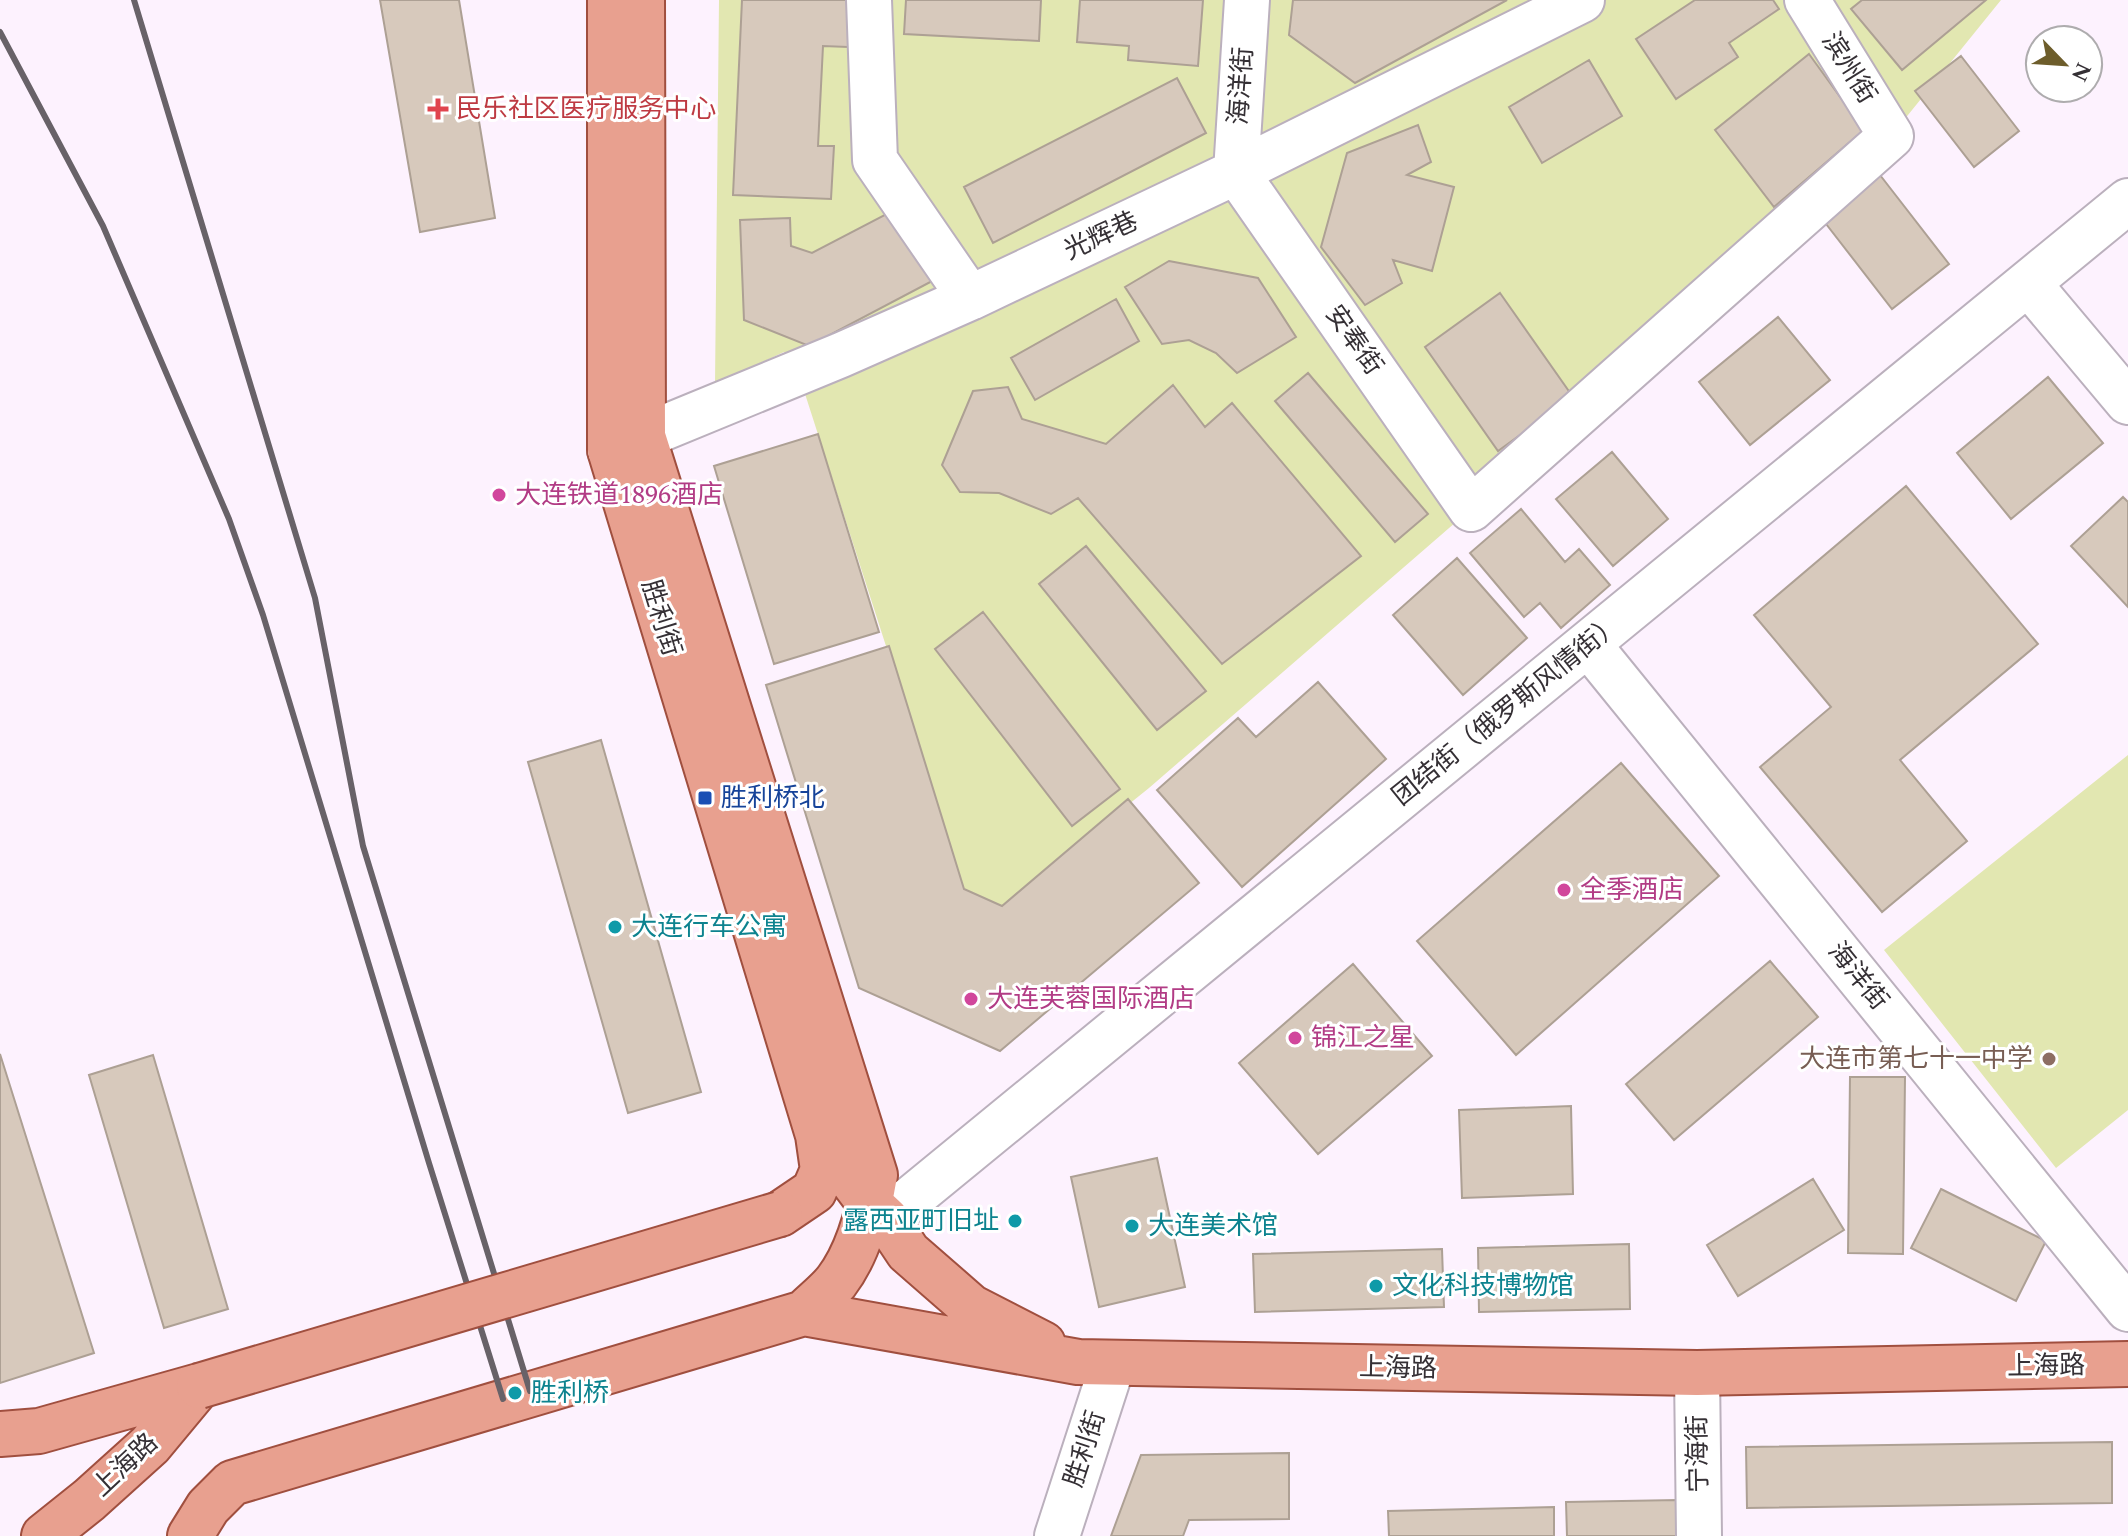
<svg xmlns="http://www.w3.org/2000/svg" width="2128" height="1536" font-family="Spectral,'Noto Sans SC',serif">
<style>
.green{fill:#e2e7b1}
.building{fill:#d7c9bc;stroke:#ada094;stroke-width:2}
.lines{fill:none;stroke-linecap:round;stroke-linejoin:round}
.minor-casing{stroke:#bbb0bd;stroke-width:48}
.major-casing{stroke:#a04f3f;stroke-width:48}
.minor{stroke:#fff;stroke-width:44}
.major{stroke:#e8a08f;stroke-width:44}
.rail{stroke:#686268;stroke-width:6}
.major-bridge-casing{stroke:#a04f3f;stroke-width:48;stroke-linecap:butt}
.major-bridge{stroke:#e8a08f;stroke-width:44}
.health-dot{fill:#e0444e;stroke:#fff;stroke-width:3}
.hotel-dot{fill:#d1479c;stroke:#fff;stroke-width:3}
.transit-dot{fill:#1a4fb4;stroke:#fff;stroke-width:3}
.culture-dot{fill:#0f9aa8;stroke:#fff;stroke-width:3}
.education-dot{fill:#8d6e63;stroke:#fff;stroke-width:3}
.labels{text-anchor:middle;dominant-baseline:central;stroke-width:6;stroke-linejoin:round;paint-order:stroke}
.street-label{font-size:26px;fill:#353035;stroke:#fff}
.health-label{font-size:26px;fill:#be3a42;stroke:#fff;text-anchor:start}
.hotel-label{font-size:26px;fill:#b23c85;stroke:#fff;text-anchor:start}
.transit-label{font-size:26px;fill:#164399;stroke:#fff;text-anchor:start}
.culture-label{font-size:26px;fill:#0d838f;stroke:#fff;text-anchor:start}
.education-label{font-size:26px;fill:#785e54;stroke:#fff;text-anchor:end}
</style>
<rect width="100%" height="100%" fill="#fdf2fe"/>
<path class="green" d="M 719,0 L 2001,0 L 1891,136 L 1471,509 L 1149,788 L 1002,906 L 964,889 L 798,372 L 784,352 L 715,384 Z
M 2128,755 L 2128,1110 L 2056,1168 L 1884,950 Z"/>
<path class="building" d="M 380,0 L 459,0 L 495,218 L 420,232 Z
M 742,0 L 851,0 L 848,47 L 823,46 L 818,146 L 834,146 L 831,199 L 733,195 Z
M 906,0 L 1041,0 L 1039,41 L 904,34 Z
M 1080,0 L 1203,0 L 1198,66 L 1128,60 L 1129,46 L 1077,42 Z
M 1293,0 L 1507,0 L 1355,83 L 1289,35 Z
M 1695,0 L 1773,0 L 1779,9 L 1729,43 L 1738,57 L 1676,99 L 1636,39 Z
M 1862,0 L 1986,0 L 1902,70 L 1851,9 Z
M 1809,54 L 1864,130 L 1774,207 L 1715,130 Z
M 1961,56 L 2019,131 L 1974,167 L 1915,91 Z
M 1589,60 L 1622,116 L 1542,163 L 1509,107 Z
M 1177,78 L 1206,133 L 993,243 L 964,187 Z
M 1418,125 L 1431,162 L 1407,175 L 1454,187 L 1432,271 L 1393,260 L 1402,283 L 1365,305 L 1321,247 L 1347,153 Z
M 1880,175 L 1949,264 L 1892,309 L 1823,220 Z
M 898,208 L 936,279 L 809,346 L 744,320 L 740,220 L 790,218 L 791,246 L 812,253 Z
M 1169,261 L 1258,278 L 1296,337 L 1237,373 L 1216,353 L 1189,340 L 1162,344 L 1125,287 Z
M 1500,293 L 1573,397 L 1498,451 L 1425,347 Z
M 1116,299 L 1139,341 L 1035,400 L 1011,358 Z
M 1778,317 L 1830,380 L 1750,445 L 1699,382 Z
M 1308,373 L 1428,514 L 1395,542 L 1275,401 Z
M 2048,377 L 2103,443 L 2011,519 L 1957,453 Z
M 1173,385 L 1205,427 L 1232,403 L 1361,556 L 1222,664 L 1078,498 L 1051,514 L 999,493 L 960,492 L 942,465 L 973,391 L 1008,387 L 1022,419 L 1106,444 Z
M 818,434 L 879,632 L 774,664 L 714,466 Z
M 1612,452 L 1668,519 L 1613,566 L 1556,499 Z
M 1906,486 L 2038,644 L 1900,760 L 1967,841 L 1882,912 L 1760,767 L 1831,707 L 1754,615 Z
M 2123,497 L 2128,502 L 2128,607 L 2071,546 Z
M 1521,509 L 1565,562 L 1579,549 L 1610,585 L 1561,628 L 1540,603 L 1524,617 L 1470,553 Z
M 1086,546 L 1206,691 L 1157,730 L 1039,584 Z
M 1457,558 L 1527,638 L 1463,695 L 1393,615 Z
M 983,612 L 1120,789 L 1072,826 L 935,649 Z
M 889,646 L 964,889 L 1002,906 L 1128,799 L 1199,883 L 1000,1051 L 859,988 L 766,685 Z
M 1318,682 L 1386,759 L 1242,887 L 1157,790 L 1238,718 L 1256,737 Z
M 601,740 L 701,1092 L 628,1113 L 528,762 Z
M 1621,763 L 1719,876 L 1516,1055 L 1417,941 Z
M 1770,961 L 1818,1017 L 1674,1140 L 1626,1084 Z
M 1353,964 L 1432,1056 L 1318,1154 L 1239,1063 Z
M 0,1054 L 94,1353 L 0,1383 Z
M 153,1055 L 228,1309 L 164,1328 L 89,1075 Z
M 1850,1077 L 1905,1077 L 1903,1254 L 1848,1253 Z
M 1571,1106 L 1573,1194 L 1462,1198 L 1459,1110 Z
M 1157,1158 L 1185,1287 L 1099,1307 L 1071,1177 Z
M 1813,1179 L 1844,1230 L 1738,1296 L 1707,1245 Z
M 1941,1189 L 2046,1241 L 2016,1301 L 1911,1248 Z
M 1629,1244 L 1630,1309 L 1479,1312 L 1478,1248 Z
M 1442,1249 L 1444,1307 L 1255,1312 L 1253,1254 Z
M 2112,1442 L 2112,1503 L 1747,1508 L 1746,1447 Z
M 1289,1453 L 1289,1519 L 1189,1520 L 1183,1536 L 1111,1536 L 1141,1455 Z
M 1678,1500 L 1679,1536 L 1567,1536 L 1566,1502 Z
M 1554,1507 L 1554,1536 L 1389,1536 L 1388,1511 Z"/>
<g class="lines">
<g class="minor-casing">
<path id="minor" d="M 869,0 L 875,160 L 970,298
M 1247,0 L 1236,172 L 1471,509 L 1891,136 L 1807,0
M 2028,283 L 2128,402
M 610,450 L 841,355 L 970,298 L 1236,172 L 1582,0
M 1588,644 L 2128,1309
M 886,1219 L 2128,201
M 1697,1373 L 1699,1536
M 1057,1536 L 1113,1363"/>
</g>
<g class="major-casing">
<path id="major" d="M 610,0 L 610,450 L 818,1135 L 870,1204 L 886,1219 L 908,1252 L 971,1307 L 1043,1344
M 642,0 L 643,436 L 875,1175 C 869,1211 859,1252 836,1282 C 827,1293 814,1303 804,1313
M 780,1214 L 814,1191 L 823,1170 L 818,1135
M 0,1434 L 39,1431 L 199,1386
M 44,1536 L 89,1500 L 150,1445 L 199,1386
M 190,1536 L 208,1507 L 232,1483 L 804,1313 L 1078,1362 L 1697,1373 L 2128,1364"/>
</g>
<use href="#minor" class="minor"/>
<use href="#major" class="major"/>
<path class="rail" d="M 134,0 L 315,598 L 363,846 L 530,1391
M 0,32 L 103,226 L 229,519 L 263,615 L 429,1163 L 503,1399"/>
<g class="major-bridge-casing">
<path id="major-bridge" d="M 199,1386 L 780,1214"/>
</g>
<use href="#major-bridge" class="major-bridge"/>
</g>
<path class="health-dot" d="M434 97h8v8h8v8h-8v8h-8v-8h-8v-8h8z"/>
<g class="hotel-dot">
<circle cx="499" cy="495" r="8"/>
<circle cx="1564" cy="890" r="8"/>
<circle cx="971" cy="999" r="8"/>
<circle cx="1295" cy="1038" r="8"/>
</g>
<rect class="transit-dot" x="697" y="790" width="16" height="16" rx="4"/>
<g class="culture-dot">
<circle cx="615" cy="927" r="8"/>
<circle cx="1015" cy="1221" r="8"/>
<circle cx="1132" cy="1226" r="8"/>
<circle cx="1376" cy="1286" r="8"/>
<circle cx="515" cy="1393" r="8"/>
</g>
<circle class="education-dot" cx="2049" cy="1059" r="8"/>
<g class="labels">
<g class="street-label">
<text transform="translate(1849 68) rotate(58)">滨州街</text>
<text transform="translate(1241 86) rotate(-86)">海洋街</text>
<text transform="translate(1101 236) rotate(-25)">光辉巷</text>
<text transform="translate(1354 340) rotate(55)">安奉街</text>
<text transform="translate(661 618) rotate(73)">胜利街</text>
<text transform="translate(1507 710) rotate(-39)">团结街（俄罗斯风情街）</text>
<text transform="translate(1858 976) rotate(51)">海洋街</text>
<text transform="translate(2046 1366) rotate(-1)">上海路</text>
<text transform="translate(1398 1368) rotate(1)">上海路</text>
<text transform="translate(1085 1449) rotate(-72)">胜利街</text>
<text transform="translate(1698 1454) rotate(-91)">宁海街</text>
<text transform="translate(125 1465) rotate(-43)">上海路</text>
</g>
<g class="health-label">
<text x="456" y="109">民乐社区医疗服务中心</text>
</g>
<g class="hotel-label">
<text x="515" y="495">大连铁道1896酒店</text>
<text x="1580" y="890">全季酒店</text>
<text x="987" y="999">大连芙蓉国际酒店</text>
<text x="1311" y="1038">锦江之星</text>
</g>
<g class="transit-label">
<text x="721" y="798">胜利桥北</text>
</g>
<g class="culture-label">
<text x="631" y="927">大连行车公寓</text>
<text x="999" y="1221" text-anchor="end">露西亚町旧址</text>
<text x="1148" y="1226">大连美术馆</text>
<text x="1392" y="1286">文化科技博物馆</text>
<text x="531" y="1393">胜利桥</text>
</g>
<g class="education-label">
<text x="2033" y="1059">大连市第七十一中学</text>
</g>
</g>
<g transform="translate(2064 64) rotate(115)"><circle r="38" fill="#ffffff" stroke="#aeacae" stroke-width="2"/>
<path d="M0-6L14 30L0 20L-14 30Z" fill="#6d5d2b"/>
<text y="-12" font-size="22" font-weight="bold" text-anchor="middle" fill="#353035">N</text>
</g>
</svg>
